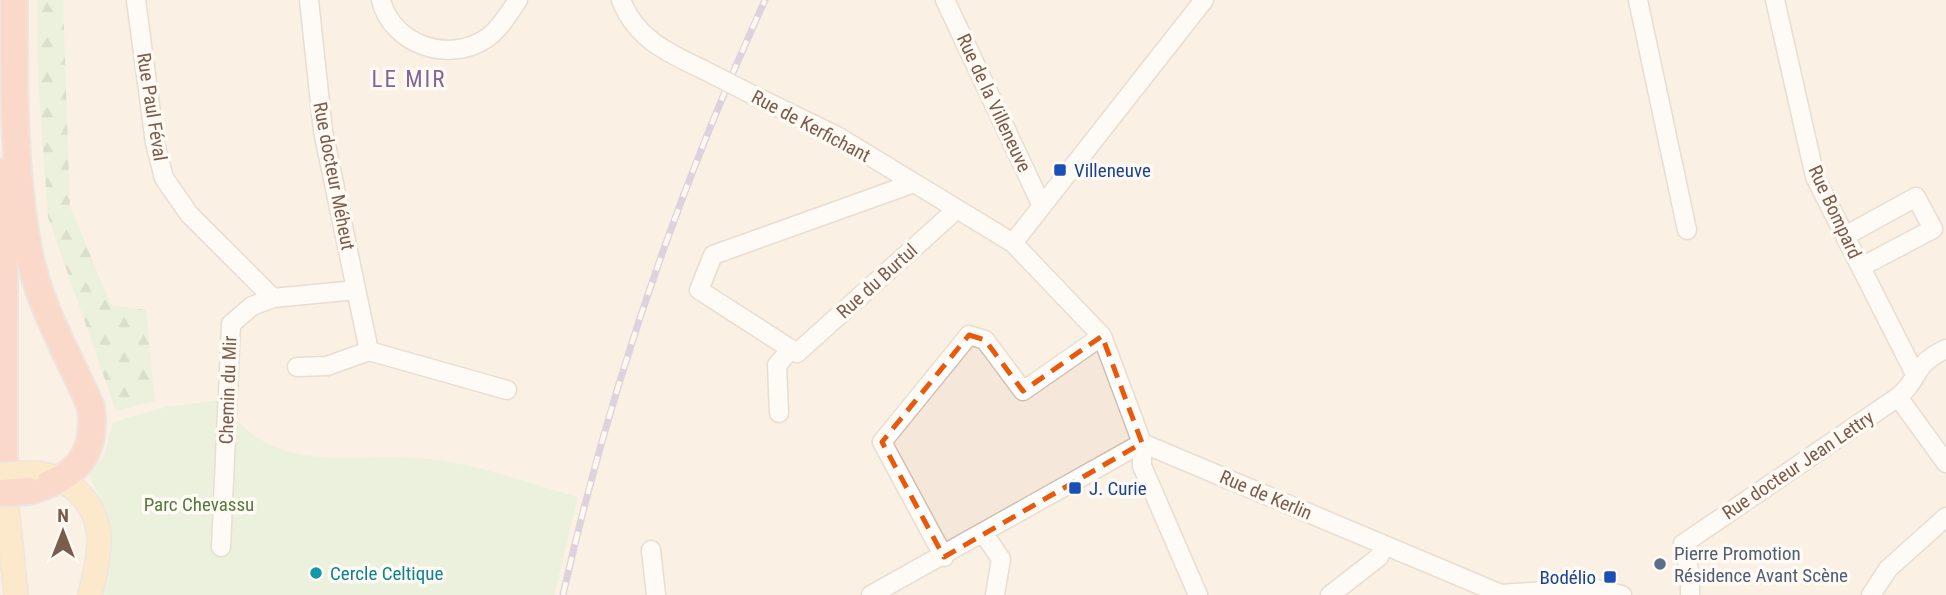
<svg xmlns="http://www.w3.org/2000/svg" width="1946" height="595" font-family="'Roboto Condensed',sans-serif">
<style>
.residential{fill:#f5e8da}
.forest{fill:url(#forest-firs)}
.green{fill:#d8ecc9}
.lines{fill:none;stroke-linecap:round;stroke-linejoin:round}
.minor-casing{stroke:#d1beb0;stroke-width:21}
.major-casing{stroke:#dad1cd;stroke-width:26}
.highway-casing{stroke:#dad1cd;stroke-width:30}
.minor{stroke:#fff;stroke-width:18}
.major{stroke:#fbd9a5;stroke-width:23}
.highway{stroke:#f7b7a3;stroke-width:26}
.rail-casing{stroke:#b9a8c9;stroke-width:7}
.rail{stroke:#fffaf3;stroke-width:4.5;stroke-dasharray:13;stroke-linecap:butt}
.minor-bridge-casing{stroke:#d1beb0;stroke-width:21;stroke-linecap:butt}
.major-bridge-casing{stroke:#dad1cd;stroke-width:26;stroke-linecap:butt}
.highway-bridge-casing{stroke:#dad1cd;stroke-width:30;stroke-linecap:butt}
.minor-bridge{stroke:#fff;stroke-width:18}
.major-bridge{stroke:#fbd9a5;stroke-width:23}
.highway-bridge{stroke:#f7b7a3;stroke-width:26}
.marked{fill:none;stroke:#e8590c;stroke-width:5;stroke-dasharray:14 9;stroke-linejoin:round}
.transit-dot{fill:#1a4fb4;stroke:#fffaf3;stroke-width:2.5}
.service-dot{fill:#5c6f8a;stroke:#fffaf3;stroke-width:2.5}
.culture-dot{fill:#0f9aa8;stroke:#fffaf3;stroke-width:2.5}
.labels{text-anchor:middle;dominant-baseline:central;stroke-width:7;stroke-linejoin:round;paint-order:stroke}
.street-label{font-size:19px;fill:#7a5c4d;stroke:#fffaf3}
.transit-label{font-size:19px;fill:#164399;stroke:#fffaf3;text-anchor:start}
.park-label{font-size:19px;fill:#537a41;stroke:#fffaf3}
.service-label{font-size:19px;fill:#4e5e75;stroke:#fffaf3;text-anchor:start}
.culture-label{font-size:19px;fill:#0d838f;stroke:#fffaf3;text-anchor:start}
.quarter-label{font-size:23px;letter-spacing:2px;fill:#846695;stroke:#fffaf3}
</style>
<defs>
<pattern id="forest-firs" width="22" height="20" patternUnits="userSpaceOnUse" patternTransform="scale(1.75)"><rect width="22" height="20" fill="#d8ecc9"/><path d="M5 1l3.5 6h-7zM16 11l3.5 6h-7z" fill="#b4c2a5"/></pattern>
</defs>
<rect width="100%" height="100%" fill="#fdf6ec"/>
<path class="residential" d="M 0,0 L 1946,0 L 1946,595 L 0,595 Z"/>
<path class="forest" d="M 37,0 L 63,0 L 70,206 L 111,305 L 146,310 L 155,401 L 116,411 L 48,217 L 38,79 Z"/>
<path class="green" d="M 222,400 C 274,484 360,448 438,460 C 486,467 531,484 578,497 L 554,595 L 104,595 C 115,541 115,525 89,476 L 104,455 L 113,422 L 166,407 Z"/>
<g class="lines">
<g class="minor-casing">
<path id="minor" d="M 136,0 L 155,143 L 164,178 L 189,214 L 273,298
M 309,0 L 323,131 L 369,351
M 381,0 C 392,45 449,64 487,38 C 500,29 509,13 518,0
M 621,0 C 636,39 668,53 704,70
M 945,0 L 1042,206
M 1638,0 L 1687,230
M 1775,0 L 1815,177 L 1914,372
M 755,96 L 837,136 L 1013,243 L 1102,336 L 1142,443 L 1142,466 L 1198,595
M 914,183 L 713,255 L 699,290 L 797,353 L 957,209
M 1845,236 L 1916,197 L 1933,229 L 1861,267
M 1013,243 L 1204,0
M 297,367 L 327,366 L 369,351 L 507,390
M 1898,397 L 1946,463
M 779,413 L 777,365 L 791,349
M 1142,443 L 1501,594 L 1592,588 L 1622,595
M 984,534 L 1001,559 L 995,595
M 221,547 L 231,324 L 252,306 L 273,298 L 356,290
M 651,550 L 656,595
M 944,557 L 882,442 L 969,335 L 985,340 L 1023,391 L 1102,336
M 871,595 L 1142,443
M 1330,595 L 1379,557 L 1384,545
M 1690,595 L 1690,574 L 1683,544 L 1898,397 C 1921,379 1910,366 1946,349
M 1871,595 L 1888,569 L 1946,517"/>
</g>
<g class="major-casing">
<path id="major" d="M 28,473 C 68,471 102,506 99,546 C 98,563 94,579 90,595
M 4,478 L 16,595"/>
</g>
<g class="highway-casing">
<path id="highway" d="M 14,0 C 14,85 13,171 29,254 C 40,308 70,358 91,407 C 97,457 75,478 29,491
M 4,478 L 4,172"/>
</g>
<use href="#minor" class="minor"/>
<use href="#major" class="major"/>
<use href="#highway" class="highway"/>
<g class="rail-casing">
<path id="rail" d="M 563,595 C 609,390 678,191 765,0"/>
</g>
<use href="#rail" class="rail"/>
<g class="minor-bridge-casing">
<path id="minor-bridge" d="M 704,70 L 755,96"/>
</g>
<g class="major-bridge-casing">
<path id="major-bridge" d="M 0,475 L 28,473"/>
</g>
<g class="highway-bridge-casing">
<path id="highway-bridge" d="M 0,493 L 29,491"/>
</g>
<use href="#minor-bridge" class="minor-bridge"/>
<use href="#major-bridge" class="major-bridge"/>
<use href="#highway-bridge" class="highway-bridge"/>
</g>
<path d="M0 0H1946V595H0ZM 969,335 L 985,340 L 1023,391 L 1102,336 L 1142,443 L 944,557 L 882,442 Z" fill="#fdf6ec" fill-opacity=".55" fill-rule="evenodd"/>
<path class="marked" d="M 969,335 L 985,340 L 1023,391 L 1102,336 L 1142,443 L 944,557 L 882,442 Z"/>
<g class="transit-dot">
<rect x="1053" y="163" width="14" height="14" rx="3.5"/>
<rect x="1068" y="481" width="14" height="14" rx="3.5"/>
<rect x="1603" y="570" width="14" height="14" rx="3.5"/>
</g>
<circle class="service-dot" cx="1660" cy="564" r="7"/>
<circle class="culture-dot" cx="316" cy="573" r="7"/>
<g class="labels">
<g class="street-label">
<text transform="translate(994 103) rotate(65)">Rue de la Villeneuve</text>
<text transform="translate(152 107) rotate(81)">Rue Paul Féval</text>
<text transform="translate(811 126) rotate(28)">Rue de Kerfichant</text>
<text transform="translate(334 176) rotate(79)">Rue docteur Méheut</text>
<text transform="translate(1835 212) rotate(65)">Rue Bompard</text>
<text transform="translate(877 281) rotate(-42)">Rue du Burtul</text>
<text transform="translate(228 390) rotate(-88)">Chemin du Mir</text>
<text transform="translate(1798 465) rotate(-34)">Rue docteur Jean Lettry</text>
<text transform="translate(1266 495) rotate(23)">Rue de Kerlin</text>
</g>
<g class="transit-label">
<text x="1074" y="170">Villeneuve</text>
<text x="1089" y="488">J. Curie</text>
<text x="1596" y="577" text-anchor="end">Bodélio</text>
</g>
<g class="park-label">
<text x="199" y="504">Parc Chevassu</text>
</g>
<g class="service-label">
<text x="1674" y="553">Pierre Promotion<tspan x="1674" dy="22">Résidence Avant Scène</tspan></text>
</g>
<g class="culture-label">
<text x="330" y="573">Cercle Celtique</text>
</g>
<g class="quarter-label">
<text x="409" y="79">LE MIR</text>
</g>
</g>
<g transform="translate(63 532)" stroke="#fffaf3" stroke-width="5" paint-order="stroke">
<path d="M0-5L12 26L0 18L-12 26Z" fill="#7a5c4d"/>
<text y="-10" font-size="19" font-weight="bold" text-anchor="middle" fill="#7a5c4d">N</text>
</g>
</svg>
